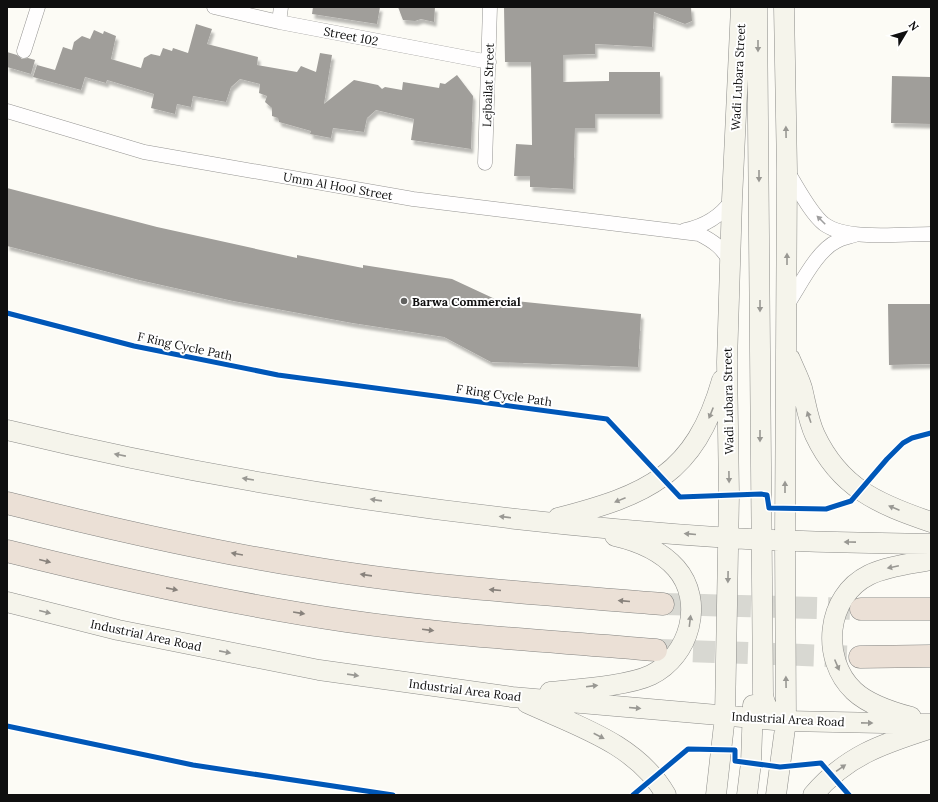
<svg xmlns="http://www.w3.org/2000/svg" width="938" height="802" font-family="Lora,serif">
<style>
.building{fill:#a09e9a;filter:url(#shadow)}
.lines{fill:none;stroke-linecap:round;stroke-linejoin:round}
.highway-tunnel{stroke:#d8d8d2;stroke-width:22;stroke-dasharray:22 11;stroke-linecap:butt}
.street-casing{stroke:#969593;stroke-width:15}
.secondary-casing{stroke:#8c8c89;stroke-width:21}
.highway-casing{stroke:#838380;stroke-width:23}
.street{stroke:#fffefe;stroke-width:14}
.secondary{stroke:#f5f4eb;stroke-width:20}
.highway{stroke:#ebe0d6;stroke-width:22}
.cycleway-casing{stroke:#fff;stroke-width:8}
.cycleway{stroke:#0057b8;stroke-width:5}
.oneway{fill:#999893}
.oneway2{fill:#9f9e9e}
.oneway3{fill:#88827c}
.poi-dot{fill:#626260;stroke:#fff;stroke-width:1.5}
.labels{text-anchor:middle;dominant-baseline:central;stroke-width:4;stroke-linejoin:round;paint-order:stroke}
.street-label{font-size:12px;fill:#0f0f0f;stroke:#fff}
.poi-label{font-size:12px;font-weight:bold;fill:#0f0f0f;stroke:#fff;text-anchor:start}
</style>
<defs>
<filter id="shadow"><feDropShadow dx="2.5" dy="4.5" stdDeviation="1" flood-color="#0004"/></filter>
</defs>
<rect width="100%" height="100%" fill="#fcfbf5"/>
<path class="building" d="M 313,7 L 380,7 L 377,24 L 312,14 Z
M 398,7 L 435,7 L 434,22 L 421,19 L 415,21 L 403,20 Z
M 504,7 L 691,7 L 692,21 L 685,24 L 654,12 L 652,47 L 595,44 L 595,54 L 563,55 L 563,82 L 609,81 L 609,72 L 660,72 L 660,114 L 595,114 L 595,128 L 575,128 L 573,189 L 530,187 L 530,176 L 514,176 L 516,144 L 532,145 L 531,62 L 505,62 Z
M 196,24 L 212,29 L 207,44 L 258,57 L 257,65 L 297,72 L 301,66 L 316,72 L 320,53 L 332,55 L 324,104 L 354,80 L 378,85 L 382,89 L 385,87 L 402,90 L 403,82 L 439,88 L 440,83 L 445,84 L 457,75 L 473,96 L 471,149 L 411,140 L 414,119 L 376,110 L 367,118 L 364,132 L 333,128 L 331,138 L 310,134 L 311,131 L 279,122 L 278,118 L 272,116 L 272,108 L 265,102 L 267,96 L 259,93 L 260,84 L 240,79 L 231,87 L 226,102 L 193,96 L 191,107 L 177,104 L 175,114 L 151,108 L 154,94 L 107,80 L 106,83 L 85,77 L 81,90 L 33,77 L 37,65 L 55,70 L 63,47 L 72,50 L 74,42 L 82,36 L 90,39 L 94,30 L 103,34 L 104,31 L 116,36 L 111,59 L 141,68 L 144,58 L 151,54 L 160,56 L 163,48 L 172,51 L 173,48 L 188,53 Z
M 7,52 L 17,55 L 22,59 L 28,58 L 35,60 L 31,74 L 7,67 Z
M 892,76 L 931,77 L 931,124 L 891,123 Z
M 7,188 L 157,227 L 297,258 L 297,255 L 363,268 L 363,265 L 452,279 L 495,299 L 641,314 L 638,367 L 491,362 L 444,337 L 352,323 L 233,301 L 139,280 L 7,246 Z
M 888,304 L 931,304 L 931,364 L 889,365 Z"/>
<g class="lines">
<path class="highway-tunnel" d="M 663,604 L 857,609
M 660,650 L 860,657"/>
<g class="street-casing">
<path id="street" d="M 214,7 L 279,22 L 489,62
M 279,22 L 281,7
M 24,51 L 38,7
M 7,111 L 144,152 L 413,199 L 699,234 C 713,241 723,248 730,262
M 485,163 L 490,7
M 787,171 C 797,186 810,213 824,224 C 847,241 903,234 931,234
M 685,230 C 705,226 720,217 732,200
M 787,305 C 800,286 816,251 837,241 C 842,238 849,237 855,235"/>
</g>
<g class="secondary-casing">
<path id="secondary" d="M 757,7 L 763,693 C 764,708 772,717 786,721
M 790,359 C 794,369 799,378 802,388 C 806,404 808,420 815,435 C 840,488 878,504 931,522
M 7,430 C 243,487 487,522 730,538 C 797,542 864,543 931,544
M 558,518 C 647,495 695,475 722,380
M 7,602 L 118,630 L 319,670 L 512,697 L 786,721 L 931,724
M 550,692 C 577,689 628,686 651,675 C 690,656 705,601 676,568 C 660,550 637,541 615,536
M 527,703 C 577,726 637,744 666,795
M 911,717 C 892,712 869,705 854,691 C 820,659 826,596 869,575 C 888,566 911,564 931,560
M 716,795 L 725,716 L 729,495 L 727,362 L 732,200 L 741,7
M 747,795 L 751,763 L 753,705
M 776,795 L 786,721 L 785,540 L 787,171 L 784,7
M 813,795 C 846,756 882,744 929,729"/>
</g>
<g class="highway-casing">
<path id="highway" d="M 7,503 C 107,528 206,551 308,567 C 425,587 545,594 663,604
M 7,551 C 119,579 232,604 347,621 C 449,636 553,641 656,650
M 861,609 L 931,609
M 860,657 L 931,656"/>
</g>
<use href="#street" class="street"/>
<use href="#secondary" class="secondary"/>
<use href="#highway" class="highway"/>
<g class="cycleway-casing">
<path id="cycleway" d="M 7,313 L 134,346 L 278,375 L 607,419 L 680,497 L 761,494 L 767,495 L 769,508 L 826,509 L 851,501 L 887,459 L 903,443 L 912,438 L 931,433
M 7,726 L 193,765 L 393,795
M 633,795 L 688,749 L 735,750 L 735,761 L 780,767 L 821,763 L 849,795"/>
</g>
<use href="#cycleway" class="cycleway"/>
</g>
<defs><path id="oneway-solid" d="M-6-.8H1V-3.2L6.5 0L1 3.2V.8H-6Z"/></defs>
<g class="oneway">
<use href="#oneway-solid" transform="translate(758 46) rotate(90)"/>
<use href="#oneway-solid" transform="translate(786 132) rotate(-91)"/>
<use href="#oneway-solid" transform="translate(759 176) rotate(90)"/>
<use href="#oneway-solid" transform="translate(787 259) rotate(-90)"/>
<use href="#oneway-solid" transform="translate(760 306) rotate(90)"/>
<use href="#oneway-solid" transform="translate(711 413) rotate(112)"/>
<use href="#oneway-solid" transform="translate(809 417) rotate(-109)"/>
<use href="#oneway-solid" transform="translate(760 436) rotate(90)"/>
<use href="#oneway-solid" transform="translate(120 455) rotate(-169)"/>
<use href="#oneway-solid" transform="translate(729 477) rotate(89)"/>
<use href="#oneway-solid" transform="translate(248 479) rotate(-171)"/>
<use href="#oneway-solid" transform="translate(785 487) rotate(-90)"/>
<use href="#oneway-solid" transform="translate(376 500) rotate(-172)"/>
<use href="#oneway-solid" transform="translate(620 500) rotate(158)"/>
<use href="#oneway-solid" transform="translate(894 508) rotate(-157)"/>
<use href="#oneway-solid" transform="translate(505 517) rotate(-173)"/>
<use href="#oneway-solid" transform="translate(690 534) rotate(-175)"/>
<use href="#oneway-solid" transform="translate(850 542) rotate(-179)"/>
<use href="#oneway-solid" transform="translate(893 567) rotate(168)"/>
<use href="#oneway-solid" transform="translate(728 577) rotate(91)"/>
<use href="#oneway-solid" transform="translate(45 612) rotate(14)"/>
<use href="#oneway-solid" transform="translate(690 621) rotate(-83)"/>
<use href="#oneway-solid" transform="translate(225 652) rotate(11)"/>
<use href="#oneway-solid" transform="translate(837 665) rotate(67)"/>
<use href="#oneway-solid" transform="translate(353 675) rotate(8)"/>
<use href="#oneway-solid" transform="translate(786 682) rotate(-91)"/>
<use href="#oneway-solid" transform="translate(592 686) rotate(-7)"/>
<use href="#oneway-solid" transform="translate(635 708) rotate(5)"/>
<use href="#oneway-solid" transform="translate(867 723) rotate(1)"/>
<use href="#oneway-solid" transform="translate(599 736) rotate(27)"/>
<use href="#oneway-solid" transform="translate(841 768) rotate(-35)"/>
</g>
<use class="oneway2" href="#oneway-solid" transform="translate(821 220) rotate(-135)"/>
<g class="oneway3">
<use href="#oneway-solid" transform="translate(237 554) rotate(-170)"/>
<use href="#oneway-solid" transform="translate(45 561) rotate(14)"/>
<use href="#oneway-solid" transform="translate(366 575) rotate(-172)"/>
<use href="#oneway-solid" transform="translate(172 589) rotate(11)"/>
<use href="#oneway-solid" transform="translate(495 590) rotate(-175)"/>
<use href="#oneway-solid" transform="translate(624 601) rotate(-175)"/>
<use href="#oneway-solid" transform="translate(299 613) rotate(9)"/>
<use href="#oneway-solid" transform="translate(428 630) rotate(7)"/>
</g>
<circle class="poi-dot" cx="404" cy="301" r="4"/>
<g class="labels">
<g class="street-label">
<text transform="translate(351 36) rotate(11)">Street 102</text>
<text transform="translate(738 77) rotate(-87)">Wadi Lubara Street</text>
<text transform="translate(488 85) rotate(-88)">Lejbailat Street</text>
<text transform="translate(338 186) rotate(10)">Umm Al Hool Street</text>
<text transform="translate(185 346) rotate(12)">F Ring Cycle Path</text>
<text transform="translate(504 395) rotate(8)">F Ring Cycle Path</text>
<text transform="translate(728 401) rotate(-91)">Wadi Lubara Street</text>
<text transform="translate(146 635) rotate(12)">Industrial Area Road</text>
<text transform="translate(465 690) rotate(7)">Industrial Area Road</text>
<text transform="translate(788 719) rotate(3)">Industrial Area Road</text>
</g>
<g class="poi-label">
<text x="412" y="301">Barwa Commercial</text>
</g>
</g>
<rect width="938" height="802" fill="none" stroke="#0f0f0f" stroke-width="16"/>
<g transform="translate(906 32) rotate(52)" stroke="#ffffff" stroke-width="3" paint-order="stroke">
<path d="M0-3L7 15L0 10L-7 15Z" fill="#0f0f0f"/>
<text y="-6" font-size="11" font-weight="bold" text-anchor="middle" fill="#0f0f0f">N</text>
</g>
</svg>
